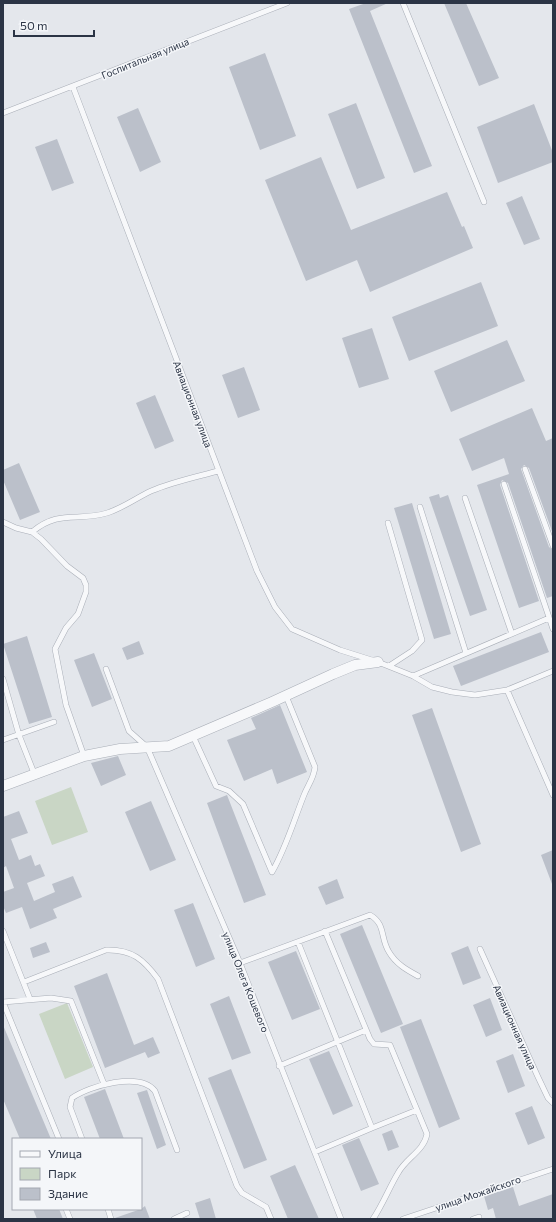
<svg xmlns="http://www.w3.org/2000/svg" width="556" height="1222" font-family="Commissioner,sans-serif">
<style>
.green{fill:#c9d6c5}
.building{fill:#bbc0ca}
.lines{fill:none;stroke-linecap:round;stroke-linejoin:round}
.service-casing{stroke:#a9aeb7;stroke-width:6}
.minor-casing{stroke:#a9aeb7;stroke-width:11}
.service{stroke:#f7f8fa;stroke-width:5}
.minor{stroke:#f7f8fa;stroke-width:10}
.labels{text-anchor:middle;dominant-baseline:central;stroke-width:3;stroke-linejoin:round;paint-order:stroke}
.street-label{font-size:10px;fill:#2b3445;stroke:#f4f6f9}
</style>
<rect width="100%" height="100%" fill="#e4e7ec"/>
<path class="green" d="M 71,787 L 88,832 L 52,845 L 35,801 Z
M 67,1003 L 93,1067 L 65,1079 L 39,1014 Z"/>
<path class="building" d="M 366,3 L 388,3 L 370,11 L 432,166 L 414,173 L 349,9 Z
M 444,3 L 466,3 L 499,78 L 479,86 Z
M 265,53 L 296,136 L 260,150 L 229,67 Z
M 356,103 L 385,178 L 357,189 L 328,114 Z
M 534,104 L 553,153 L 553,162 L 498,183 L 477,127 Z
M 138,108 L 161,162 L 140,172 L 117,117 Z
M 57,139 L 74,183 L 52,191 L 35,147 Z
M 321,157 L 351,230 L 447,192 L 462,227 L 464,226 L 473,248 L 370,292 L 357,260 L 306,281 L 265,180 Z
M 522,196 L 540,239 L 524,245 L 506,203 Z
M 481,282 L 498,326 L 409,361 L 392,317 Z
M 372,328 L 389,379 L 359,388 L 342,338 Z
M 507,340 L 525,381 L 451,412 L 434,371 Z
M 244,367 L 260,410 L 238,418 L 222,375 Z
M 155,395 L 174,441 L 155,449 L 136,403 Z
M 532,408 L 546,441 L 553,438 L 553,534 L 529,468 L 524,465 L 521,469 L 549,547 L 553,550 L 553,596 L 547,598 L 508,483 L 502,480 L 500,485 L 539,601 L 519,608 L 477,485 L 509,474 L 504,458 L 472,471 L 459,439 Z
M 19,463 L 40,512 L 20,520 L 3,480 L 3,470 Z
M 439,494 L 440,498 L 448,495 L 487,610 L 470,616 L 429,497 Z
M 412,503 L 451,634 L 434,639 L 394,508 Z
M 541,632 L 549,652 L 461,686 L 453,666 Z
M 27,636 L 52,717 L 29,724 L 3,644 Z
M 139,641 L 144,654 L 127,660 L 122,648 Z
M 94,653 L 112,699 L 92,707 L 74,660 Z
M 280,705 L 307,772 L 277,784 L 272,769 L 244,781 L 227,740 L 256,729 L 251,718 Z
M 432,708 L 481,844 L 461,852 L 412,715 Z
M 118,756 L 126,775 L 101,786 L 91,763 Z
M 227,795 L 266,895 L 244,903 L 207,803 Z
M 151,801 L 176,860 L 150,871 L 125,812 Z
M 19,811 L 28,833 L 11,839 L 19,860 L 31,855 L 35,866 L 40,864 L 45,876 L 27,883 L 34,901 L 55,892 L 52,884 L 73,876 L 82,897 L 53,909 L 57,918 L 30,929 L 22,907 L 6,913 L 3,906 L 3,892 L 14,888 L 6,866 L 3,868 L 3,817 Z
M 553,850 L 553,884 L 552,884 L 541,855 Z
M 337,879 L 344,898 L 326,905 L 318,887 Z
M 193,903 L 215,959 L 196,967 L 174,910 Z
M 362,925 L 403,1024 L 381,1033 L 340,934 Z
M 46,942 L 50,952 L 33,958 L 30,948 Z
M 468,946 L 481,978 L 463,985 L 451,953 Z
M 296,951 L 320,1009 L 292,1020 L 268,962 Z
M 107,973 L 134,1045 L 153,1037 L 160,1053 L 148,1058 L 145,1052 L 105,1068 L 74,986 Z
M 229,996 L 251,1053 L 232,1060 L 210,1004 Z
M 490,998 L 502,1030 L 486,1037 L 473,1005 Z
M 421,1019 L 460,1119 L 439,1128 L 400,1027 Z
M 3,1025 L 51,1139 L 20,1139 L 3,1099 Z
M 329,1051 L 353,1106 L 333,1115 L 309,1059 Z
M 513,1054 L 525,1086 L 508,1093 L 496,1061 Z
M 231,1069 L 267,1160 L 244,1169 L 208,1078 Z
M 105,1089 L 124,1139 L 100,1139 L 84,1097 Z
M 147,1090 L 166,1145 L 157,1149 L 137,1093 Z
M 532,1106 L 545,1138 L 528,1145 L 515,1113 Z
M 392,1130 L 399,1147 L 388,1151 L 382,1134 Z
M 359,1138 L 379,1184 L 361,1191 L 342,1145 Z
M 295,1165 L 319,1219 L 288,1219 L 270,1176 Z
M 513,1187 L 519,1206 L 553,1194 L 553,1219 L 496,1219 L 493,1208 L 488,1210 L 484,1196 Z
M 210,1198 L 216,1219 L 200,1219 L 195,1203 Z
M 145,1206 L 150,1219 L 115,1219 L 115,1218 L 141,1209 Z
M 33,1209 L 59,1209 L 63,1219 L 37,1219 Z"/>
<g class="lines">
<g class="service-casing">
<path id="service" d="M 403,3 L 484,202
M 73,87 L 257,571 L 275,607 L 292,629 L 340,650 L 378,662 L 413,676 L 432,687 L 452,692 L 475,695 L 507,690 L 553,671
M 3,113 L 287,3
M 525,469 L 553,546
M 504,484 L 553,629
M 465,498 L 512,634
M 420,507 L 466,653
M 3,522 L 16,528 L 32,532 L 41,539 L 67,566 L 83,578 L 86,585 L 86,592 L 78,614 L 66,628 L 55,649 L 66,705 L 84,756
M 388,523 L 422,640 L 412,651 L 389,666
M 32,532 C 59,509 78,522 107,513 C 123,508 136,498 151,491 C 172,482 196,477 218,471
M 106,669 L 129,731 L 147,747 L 240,963 L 341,1219
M 413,676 L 549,618
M 3,679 L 19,735 L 34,773
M 507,690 L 553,795
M 193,736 L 216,786 L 229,791 L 243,804 L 272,872
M 3,740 L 54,722
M 272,872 C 286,848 294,820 304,795 C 308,785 314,778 315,767 L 286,696
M 3,931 L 30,999
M 325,931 L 370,1039 L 374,1044 L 390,1045 L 427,1134 C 424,1151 406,1158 398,1173 C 389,1188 383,1204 373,1219
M 298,942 L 372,1128 L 417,1110
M 480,949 L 538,1077 L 548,1098 L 553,1103
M 240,963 L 370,915 C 386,924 380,938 389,952 C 396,964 407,970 418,976
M 24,982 L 106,950 C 132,949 144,960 158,979 L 237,1186 L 242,1193 L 266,1207 L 271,1219
M 3,1002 L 51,998 L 71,1001 L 104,1084
M 3,1002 L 59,1139
M 279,1066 L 366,1030
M 82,1139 L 70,1107 L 72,1098 C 89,1086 140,1071 155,1091 L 177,1150
M 315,1152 L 372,1128
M 66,1209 L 70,1219
M 108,1209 L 111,1219
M 174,1219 L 187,1213
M 403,1219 L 553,1169
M 473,1219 L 479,1217"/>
</g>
<g class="minor-casing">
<path id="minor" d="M 3,786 L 84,756 L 120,749 L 169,746 L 272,702 L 333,674 L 355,665 L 378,662"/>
</g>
<use href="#service" class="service"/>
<use href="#minor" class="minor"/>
</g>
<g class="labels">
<g class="street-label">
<text transform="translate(145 58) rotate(-22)">Госпитальная улица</text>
<text transform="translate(193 404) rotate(69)">Авиационная улица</text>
<text transform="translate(246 982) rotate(68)">улица Олега Кошевого</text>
<text transform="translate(515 1027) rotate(66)">Авиационная улица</text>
<text transform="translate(478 1193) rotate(-19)">улица Можайского</text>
</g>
</g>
<rect width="556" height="1222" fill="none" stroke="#2b3445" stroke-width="8"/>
<rect x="12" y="1138" width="130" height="72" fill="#f4f6f9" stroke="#a4a8b1"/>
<rect x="20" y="1151" width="20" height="6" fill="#f7f8fa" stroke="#a4a8b1"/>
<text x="48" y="1158" font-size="12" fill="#2b3445">Улица</text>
<rect x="20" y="1168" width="20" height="12" fill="#c9d6c5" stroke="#a4a8b1"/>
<text x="48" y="1178" font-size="12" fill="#2b3445">Парк</text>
<rect x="20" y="1188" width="20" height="12" fill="#bbc0ca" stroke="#a4a8b1"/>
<text x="48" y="1198" font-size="12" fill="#2b3445">Здание</text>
<path d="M14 30v6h80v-6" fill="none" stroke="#2b3445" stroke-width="2"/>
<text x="20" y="30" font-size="12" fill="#2b3445" stroke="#f4f6f9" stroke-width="3" paint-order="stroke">50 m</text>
</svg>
